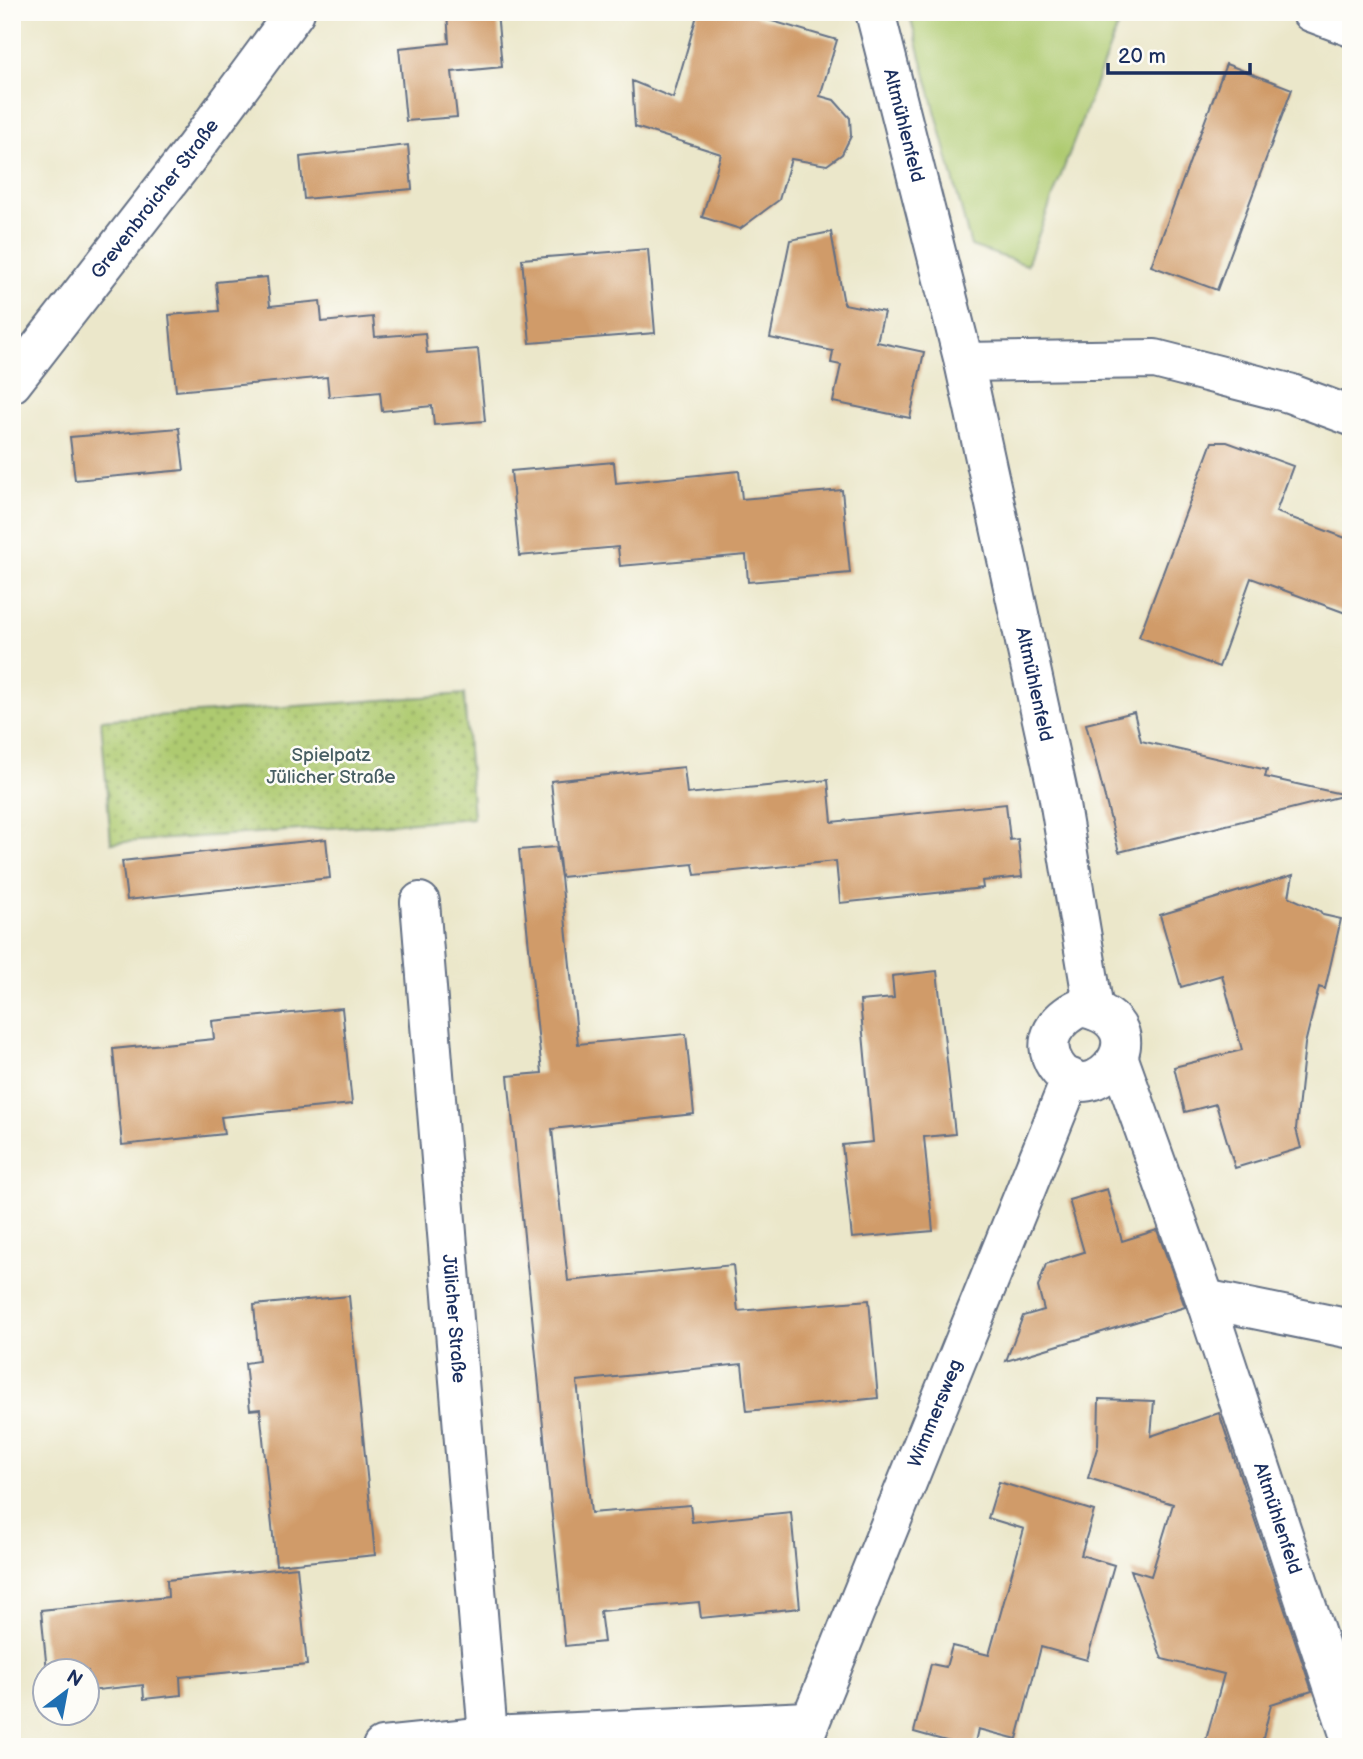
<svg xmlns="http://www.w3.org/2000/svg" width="1363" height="1759" font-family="'Balsamiq Sans',sans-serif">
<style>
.grass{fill:#aeca70;stroke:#647c67;stroke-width:2}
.park{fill:url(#park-dots);stroke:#647c67;stroke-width:2}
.building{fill:#d09b69}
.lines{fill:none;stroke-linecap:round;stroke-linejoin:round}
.minor-casing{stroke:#646f84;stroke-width:42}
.minor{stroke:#fff;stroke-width:38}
.labels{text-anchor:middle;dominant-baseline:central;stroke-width:5;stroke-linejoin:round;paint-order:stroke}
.street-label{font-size:19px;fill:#1b2f5e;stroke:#fdfcf7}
.park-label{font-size:19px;fill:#475e63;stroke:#fdfcf7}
</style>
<defs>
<pattern id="park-dots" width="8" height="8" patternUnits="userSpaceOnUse" patternTransform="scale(1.75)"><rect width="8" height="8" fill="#aeca70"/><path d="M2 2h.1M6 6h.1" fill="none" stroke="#8da45f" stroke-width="1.8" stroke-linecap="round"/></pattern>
</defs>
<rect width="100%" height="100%" fill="#fdfcf7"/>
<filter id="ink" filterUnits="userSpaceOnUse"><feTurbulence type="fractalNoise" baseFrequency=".0143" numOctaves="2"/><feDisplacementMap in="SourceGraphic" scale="14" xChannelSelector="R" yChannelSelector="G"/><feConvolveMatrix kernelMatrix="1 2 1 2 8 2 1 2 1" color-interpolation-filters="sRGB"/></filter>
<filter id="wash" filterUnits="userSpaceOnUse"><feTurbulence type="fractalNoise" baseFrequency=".00686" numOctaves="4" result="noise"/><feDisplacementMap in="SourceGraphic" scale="28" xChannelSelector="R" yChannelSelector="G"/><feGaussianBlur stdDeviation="1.57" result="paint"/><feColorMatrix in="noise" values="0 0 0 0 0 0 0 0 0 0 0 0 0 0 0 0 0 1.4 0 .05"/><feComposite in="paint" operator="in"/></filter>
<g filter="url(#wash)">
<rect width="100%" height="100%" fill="#ebe7ca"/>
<path class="grass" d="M 909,12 L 1123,12 L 1027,265 L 971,246 Z"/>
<path class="park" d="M 464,694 L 473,818 L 111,843 L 101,720 Z"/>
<g id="blocks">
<path class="building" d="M 447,12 L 497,12 L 502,67 L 452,72 L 457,117 L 406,121 L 399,48 L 449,43 Z
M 698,12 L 741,12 L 837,40 L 820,96 L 834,100 L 850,118 L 851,136 L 842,154 L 827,165 L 791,159 L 779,200 L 740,229 L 702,217 L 721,154 L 635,127 L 632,81 L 673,98 Z
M 1226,64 L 1292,89 L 1217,290 L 1151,266 Z
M 408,145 L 412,189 L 304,199 L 300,157 Z
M 831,232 L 844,304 L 884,312 L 877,342 L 924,352 L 910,418 L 833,402 L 841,365 L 831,363 L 833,351 L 770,338 L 790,240 Z
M 648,249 L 655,333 L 530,343 L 522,259 Z
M 267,277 L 270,306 L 320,301 L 322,322 L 373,317 L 375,337 L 425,333 L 427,353 L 478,349 L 485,421 L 434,425 L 432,406 L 382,411 L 380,392 L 329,397 L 327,377 L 176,391 L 169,315 L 219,311 L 216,282 Z
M 179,428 L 184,470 L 75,480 L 70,437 Z
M 1212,442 L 1227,442 L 1293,466 L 1276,512 L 1351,540 L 1351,615 L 1251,578 L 1219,667 L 1139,637 Z
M 614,462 L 616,483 L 739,471 L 742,499 L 842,490 L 850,573 L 748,582 L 746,555 L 620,566 L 618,547 L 519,556 L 511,471 Z
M 1134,712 L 1141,741 L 1267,770 L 1265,777 L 1346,795 L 1119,852 L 1086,724 Z
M 684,767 L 687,794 L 828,780 L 832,822 L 1006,804 L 1010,840 L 1018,839 L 1022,877 L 982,881 L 983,888 L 840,903 L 836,861 L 695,875 L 693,864 L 561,877 L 578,1044 L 686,1034 L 694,1114 L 552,1129 L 568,1281 L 733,1265 L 738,1311 L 869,1300 L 878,1398 L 747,1411 L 742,1364 L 577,1381 L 591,1513 L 690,1505 L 692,1522 L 791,1512 L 800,1608 L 701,1618 L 699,1602 L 600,1611 L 604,1642 L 565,1646 L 508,1076 L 542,1073 L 519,850 L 556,847 L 561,877 L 551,781 Z
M 326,839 L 330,878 L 127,900 L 122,861 Z
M 1293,875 L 1289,897 L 1320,911 L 1323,915 L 1341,919 L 1325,989 L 1319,987 L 1305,1044 L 1296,1129 L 1301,1148 L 1235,1168 L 1216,1104 L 1185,1112 L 1174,1067 L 1242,1050 L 1222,975 L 1181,987 L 1160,915 Z
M 937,971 L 955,1134 L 924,1137 L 933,1231 L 852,1238 L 842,1145 L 873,1142 L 860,1001 L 894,998 L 892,976 Z
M 342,1008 L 352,1104 L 221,1117 L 224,1134 L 122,1145 L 113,1049 L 214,1039 L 212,1021 Z
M 1107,1189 L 1122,1241 L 1157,1230 L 1185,1307 L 1006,1361 L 1023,1316 L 1044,1310 L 1038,1287 L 1046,1264 L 1084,1252 L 1069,1200 Z
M 349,1296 L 375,1555 L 276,1565 L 260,1409 L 250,1410 L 245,1363 L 259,1361 L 254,1305 Z
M 1099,1399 L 1154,1401 L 1151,1436 L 1219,1413 L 1312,1691 L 1271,1704 L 1261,1747 L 1204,1747 L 1224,1674 L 1162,1659 L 1131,1570 L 1151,1576 L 1173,1504 L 1088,1478 L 1098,1445 Z
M 999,1482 L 1094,1511 L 1081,1555 L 1114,1565 L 1087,1660 L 1041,1647 L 1017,1739 L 978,1729 L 974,1747 L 968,1747 L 914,1732 L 931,1664 L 946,1667 L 952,1646 L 989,1655 L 1024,1529 L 988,1518 Z
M 297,1567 L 307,1665 L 180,1677 L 181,1695 L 144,1699 L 143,1685 L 88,1691 L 88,1671 L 47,1671 L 41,1610 L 168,1597 L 167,1580 Z"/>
</g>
</g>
<g filter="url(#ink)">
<use href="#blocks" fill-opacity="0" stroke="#646f84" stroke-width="2"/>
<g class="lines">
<g class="minor-casing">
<g id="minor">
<path id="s1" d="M 875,12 L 964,362 L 1058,793 L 1094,1010"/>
<path d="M 1311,12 L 1351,27"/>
<path d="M 964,362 L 1155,359 L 1289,393 L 1351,416"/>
<path id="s2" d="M 12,383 L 194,149 L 295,12"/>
<path id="s3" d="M 420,902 L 488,1736"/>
<path d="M 1081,1007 C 1168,1024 1092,1119 1056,1066 C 1039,1040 1057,1018 1081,1007 Z"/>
<path id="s4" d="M 1119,1059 L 1205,1299 L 1351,1740"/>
<path d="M 1205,1299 L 1351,1329"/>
<path d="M 382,1747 L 488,1736 L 808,1721"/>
<path id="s5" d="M 800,1747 L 1071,1078"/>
</g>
</g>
<use href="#minor" class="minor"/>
</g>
</g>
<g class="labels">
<g class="street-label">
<text stroke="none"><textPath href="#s1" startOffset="117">Altmühlenfeld</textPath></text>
<text stroke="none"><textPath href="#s2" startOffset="233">Grevenbroicher Straße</textPath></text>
<text stroke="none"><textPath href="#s1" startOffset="691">Altmühlenfeld</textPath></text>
<text stroke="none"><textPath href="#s3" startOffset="418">Jülicher Straße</textPath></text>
<text stroke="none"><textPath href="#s5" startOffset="360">Wimmersweg</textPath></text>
<text stroke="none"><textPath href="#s4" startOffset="486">Altmühlenfeld</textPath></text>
</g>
<g class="park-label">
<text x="331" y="755">Spielpatz<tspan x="331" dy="22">Jülicher Straße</tspan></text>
</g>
</g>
<rect width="1363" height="1759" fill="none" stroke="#fdfcf7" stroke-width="42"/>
<g transform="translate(66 1692) rotate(32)"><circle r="33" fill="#fdfcf7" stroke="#a3aaba" stroke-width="2"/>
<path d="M0-5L12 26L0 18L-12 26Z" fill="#1f6fb2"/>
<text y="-10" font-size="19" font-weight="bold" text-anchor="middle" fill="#1b2f5e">N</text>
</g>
<path d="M1108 63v10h142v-10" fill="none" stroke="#1b2f5e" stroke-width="3.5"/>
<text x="1118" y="63" font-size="21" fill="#1b2f5e" stroke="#fdfcf7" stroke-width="5" paint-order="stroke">20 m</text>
</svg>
